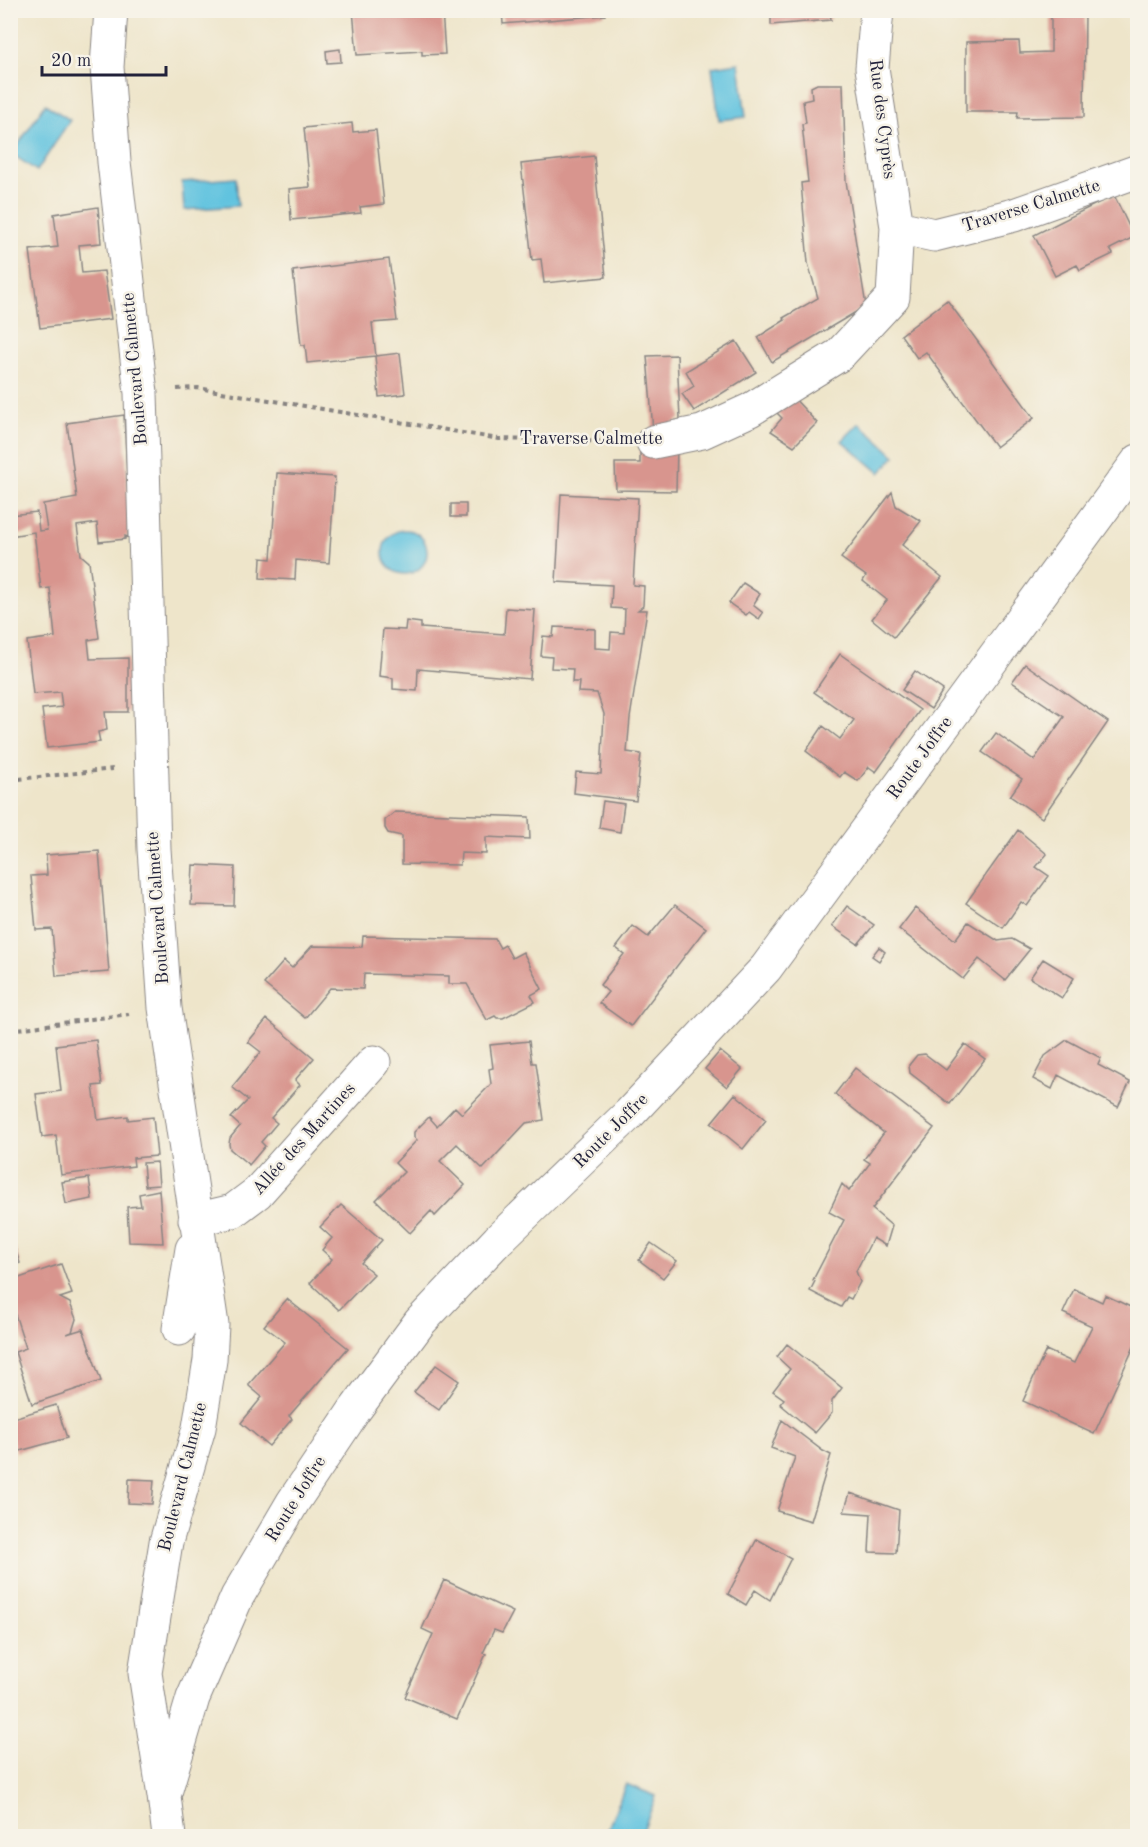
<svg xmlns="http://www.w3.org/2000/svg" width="1148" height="1847" font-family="'Old Standard TT',serif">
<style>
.water{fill:#61c3df;stroke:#42728d;stroke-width:1.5}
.building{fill:#d8958e}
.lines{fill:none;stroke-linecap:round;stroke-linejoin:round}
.minor-casing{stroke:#888482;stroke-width:35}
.path{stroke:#888482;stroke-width:4;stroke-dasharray:4.5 4.5;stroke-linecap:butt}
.minor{stroke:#fff;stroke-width:33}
.labels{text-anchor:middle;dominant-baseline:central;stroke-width:5;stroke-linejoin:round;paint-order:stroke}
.street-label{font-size:18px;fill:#22223b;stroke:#f7f3e8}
</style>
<rect width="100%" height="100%" fill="#f7f3e8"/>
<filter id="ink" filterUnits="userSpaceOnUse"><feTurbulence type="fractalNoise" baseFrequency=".0167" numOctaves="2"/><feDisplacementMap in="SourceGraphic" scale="12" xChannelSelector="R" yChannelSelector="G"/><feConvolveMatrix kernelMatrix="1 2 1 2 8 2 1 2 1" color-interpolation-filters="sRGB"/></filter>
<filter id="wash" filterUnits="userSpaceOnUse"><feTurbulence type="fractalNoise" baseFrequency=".008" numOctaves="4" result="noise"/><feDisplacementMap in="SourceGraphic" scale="24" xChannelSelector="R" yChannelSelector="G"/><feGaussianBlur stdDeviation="1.35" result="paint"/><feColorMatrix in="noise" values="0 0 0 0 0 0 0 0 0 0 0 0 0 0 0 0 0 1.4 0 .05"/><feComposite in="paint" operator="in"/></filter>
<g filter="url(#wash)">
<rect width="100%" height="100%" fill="#eee5ca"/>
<path class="water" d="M 739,63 L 746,117 L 719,120 L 712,67 Z
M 45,104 L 70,120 L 37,171 L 12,154 Z
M 236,178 L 238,206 L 184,210 L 182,182 Z
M 859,423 L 895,456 L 880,473 L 842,441 Z
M383 552a22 22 0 1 1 44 0a22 22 0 1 1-44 0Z
M 626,1784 L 656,1796 L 641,1836 L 605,1836 Z"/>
<g id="blocks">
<path class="building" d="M 353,10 L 442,10 L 445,54 L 422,55 L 422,51 L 357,55 Z
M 502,10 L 604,10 L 605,15 L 503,24 Z
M 771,10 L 830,10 L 831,20 L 771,25 Z
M 1051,10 L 1085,10 L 1084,117 L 1017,118 L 1018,112 L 966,112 L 966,42 L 1019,41 L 1020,53 L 1051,52 Z
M 340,49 L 341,62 L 327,63 L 326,51 Z
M 817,84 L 843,84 L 846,181 L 866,306 L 772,362 L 758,337 L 785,320 L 783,318 L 818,298 L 808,263 L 801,183 L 808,182 L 802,124 L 806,123 L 803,101 L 812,99 L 811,87 Z
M 352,123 L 353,132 L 376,130 L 384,204 L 360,207 L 361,213 L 291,220 L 289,189 L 310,187 L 304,128 Z
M 594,156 L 606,277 L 544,283 L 541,259 L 532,260 L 521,164 Z
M 1114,195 L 1134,237 L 1110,249 L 1113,254 L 1080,270 L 1077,265 L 1055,276 L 1034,235 Z
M 98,207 L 101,243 L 79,245 L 82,273 L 104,271 L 111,319 L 40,328 L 30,250 L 58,247 L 54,214 Z
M 389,259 L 397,321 L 372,323 L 376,356 L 400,353 L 405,394 L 379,397 L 375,356 L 307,363 L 305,345 L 301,345 L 293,271 Z
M 947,300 L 1034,418 L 996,447 L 926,352 L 917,358 L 901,335 Z
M 736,341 L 756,372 L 694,411 L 682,394 L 694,386 L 686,371 Z
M 677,355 L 680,419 L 661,431 L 653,431 L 647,356 Z
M 792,396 L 817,423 L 794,446 L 771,431 L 782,418 L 776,412 Z
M 124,415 L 129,518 L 128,537 L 125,536 L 125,539 L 99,542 L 97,523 L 77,526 L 81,555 L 89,562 L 99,638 L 88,640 L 90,659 L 128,658 L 128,712 L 105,712 L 107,730 L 98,732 L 100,742 L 47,748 L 42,709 L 62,707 L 60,692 L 33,694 L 27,641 L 55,637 L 50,588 L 41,589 L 34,532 L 10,536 L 10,515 L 37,512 L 39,531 L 47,530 L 43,504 L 77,498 L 67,423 Z
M 677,448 L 676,491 L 616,490 L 615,463 L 640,463 L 640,451 Z
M 277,473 L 335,477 L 329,563 L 296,560 L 295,580 L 260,578 L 261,558 L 271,559 Z
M 892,492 L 896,506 L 921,521 L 902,545 L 942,577 L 894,637 L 872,619 L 887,600 L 863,581 L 866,576 L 841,558 Z
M 561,494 L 638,498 L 633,585 L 644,586 L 643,606 L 638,610 L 647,610 L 630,718 L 627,752 L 641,754 L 636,801 L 574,793 L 576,772 L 601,774 L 604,714 L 597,693 L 578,692 L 579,682 L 572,682 L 573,669 L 551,668 L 552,657 L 541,656 L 543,636 L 553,637 L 554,627 L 595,629 L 595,648 L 610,649 L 611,632 L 624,633 L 625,609 L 611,608 L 612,585 L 556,582 Z
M 451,504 L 466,504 L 466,517 L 451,517 Z
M 743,583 L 760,594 L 753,605 L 763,613 L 759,619 L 749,612 L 746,615 L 729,603 Z
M 506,608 L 535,610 L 530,679 L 418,669 L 417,691 L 393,689 L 393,678 L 379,676 L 383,629 L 405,630 L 406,621 L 421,623 L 421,628 L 504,634 Z
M 840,654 L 920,710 L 876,772 L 869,767 L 858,781 L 844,772 L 840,777 L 806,751 L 823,726 L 840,739 L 854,720 L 814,692 Z
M 1025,664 L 1108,722 L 1042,818 L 1010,796 L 1022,779 L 982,752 L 996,733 L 1034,760 L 1064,717 L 1012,682 Z
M 915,671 L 943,690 L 931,709 L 902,690 Z
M 603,801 L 624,804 L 620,832 L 599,828 Z
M 395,812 L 529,817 L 530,839 L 486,837 L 486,854 L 461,853 L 460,865 L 402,864 L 402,836 L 388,833 L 385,828 L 385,820 Z
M 1018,830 L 1047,854 L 1036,867 L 1049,876 L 1027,906 L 1021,902 L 1003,928 L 966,903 Z
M 99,851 L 109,972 L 56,976 L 52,929 L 36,930 L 31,876 L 47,875 L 46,855 Z
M 193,865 L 235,867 L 234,906 L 191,905 Z
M 675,905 L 706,928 L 631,1026 L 599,1003 L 608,992 L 600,985 L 624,954 L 616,948 L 633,926 L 648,937 Z
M 847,906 L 874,925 L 858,944 L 832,926 Z
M 915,908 L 955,940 L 968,922 L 998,941 L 1012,939 L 1030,949 L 1005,980 L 979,959 L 963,979 L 899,929 Z
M 363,936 L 495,939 L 500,948 L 505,945 L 512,958 L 523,952 L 542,989 L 531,995 L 535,1002 L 503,1018 L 497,1018 L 495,1016 L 487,1020 L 467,984 L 449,984 L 449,976 L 364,974 L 363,989 L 330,988 L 305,1018 L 264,984 L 284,961 L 292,968 L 312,946 L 362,947 Z
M 879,947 L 885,952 L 879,961 L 872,956 Z
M 1043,959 L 1074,978 L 1062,998 L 1030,978 Z
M 267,1019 L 314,1058 L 295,1080 L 300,1085 L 271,1118 L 277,1123 L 261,1142 L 265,1146 L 249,1165 L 230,1149 L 229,1144 L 230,1138 L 240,1126 L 231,1118 L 248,1100 L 232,1087 L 261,1052 L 248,1042 Z
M 96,1040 L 102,1085 L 93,1086 L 98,1120 L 128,1116 L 128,1120 L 153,1117 L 157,1156 L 133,1158 L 134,1166 L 61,1175 L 56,1135 L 42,1137 L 36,1094 L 61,1091 L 56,1045 Z
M 1067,1040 L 1101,1058 L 1098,1065 L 1130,1082 L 1118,1107 L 1058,1075 L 1052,1089 L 1033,1079 L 1045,1056 Z
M 529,1041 L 532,1063 L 536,1063 L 544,1120 L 526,1123 L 483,1169 L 457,1144 L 440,1161 L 465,1185 L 435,1216 L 431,1211 L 410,1233 L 376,1200 L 404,1172 L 395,1163 L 417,1140 L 414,1137 L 414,1132 L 429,1117 L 437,1126 L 455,1107 L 462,1114 L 491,1084 L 489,1069 L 493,1068 L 490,1045 Z
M 965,1044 L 985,1059 L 950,1104 L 910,1073 L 909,1065 L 917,1055 L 925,1054 L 946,1070 Z
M 720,1051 L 742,1069 L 727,1087 L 705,1069 Z
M 855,1068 L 934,1128 L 872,1209 L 892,1226 L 886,1246 L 873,1238 L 856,1271 L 860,1282 L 851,1299 L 847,1297 L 841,1307 L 810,1291 L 815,1281 L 813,1280 L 844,1220 L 829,1212 L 842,1184 L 849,1191 L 870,1163 L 864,1159 L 884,1133 L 835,1094 Z
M 735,1094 L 766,1120 L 743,1149 L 711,1123 Z
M 157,1162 L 159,1185 L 145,1186 L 143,1163 Z
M 89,1178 L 92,1199 L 66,1204 L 62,1182 Z
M 159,1190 L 163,1243 L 129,1242 L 127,1207 L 141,1206 L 139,1194 Z
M 341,1205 L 382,1240 L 361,1263 L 374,1274 L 339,1310 L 310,1283 L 332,1259 L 322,1250 L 332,1238 L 320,1227 Z
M 10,1234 L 20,1263 L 10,1267 Z
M 651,1243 L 677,1261 L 663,1278 L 639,1260 Z
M 61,1264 L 72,1294 L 60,1298 L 70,1303 L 76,1319 L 72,1332 L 67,1334 L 83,1329 L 101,1381 L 32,1404 L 15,1352 L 26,1348 L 15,1314 L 10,1315 L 10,1281 Z
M 1074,1289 L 1102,1302 L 1105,1295 L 1137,1310 L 1137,1340 L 1094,1434 L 1023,1401 L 1046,1350 L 1074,1363 L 1092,1326 L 1063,1313 Z
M 287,1299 L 348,1348 L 289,1416 L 292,1419 L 269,1446 L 241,1423 L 262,1397 L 249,1386 L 249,1384 L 285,1342 L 264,1326 Z
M 787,1344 L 842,1388 L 832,1401 L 832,1413 L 815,1433 L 780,1404 L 784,1399 L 773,1391 L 790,1369 L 777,1357 Z
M 436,1365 L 459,1381 L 439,1410 L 414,1392 Z
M 56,1405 L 67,1438 L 16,1452 L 10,1435 L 10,1419 Z
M 782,1420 L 823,1451 L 831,1455 L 811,1521 L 777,1511 L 795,1457 L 771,1448 Z
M 129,1479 L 154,1480 L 152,1504 L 128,1503 Z
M 850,1493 L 899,1510 L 896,1553 L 869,1552 L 871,1514 L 844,1512 Z
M 757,1539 L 791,1558 L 770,1600 L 755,1590 L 746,1605 L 728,1594 Z
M 444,1580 L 513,1612 L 502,1633 L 494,1630 L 483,1653 L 486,1654 L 457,1719 L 405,1697 L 433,1634 L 422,1629 Z"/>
</g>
</g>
<g filter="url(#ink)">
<use href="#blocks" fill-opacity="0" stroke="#888482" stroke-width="1.5"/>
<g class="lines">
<g class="minor-casing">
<path id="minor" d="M 111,10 L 107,67 L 114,162 L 141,393 L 154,849 L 165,1008 L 212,1325 L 210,1360 L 199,1428 L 166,1542 L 145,1673 L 164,1796
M 877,10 L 872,68 L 897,227
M 653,442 L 702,432 L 750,410 L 839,355 L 893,297 L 897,227 L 934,235 L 1014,215 L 1138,171
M 195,1220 L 233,1211 L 257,1193 L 374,1062
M 179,1329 L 192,1249
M 169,1836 L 164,1796 L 193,1698 L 237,1597 L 293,1502 L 354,1411 L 420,1322 L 498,1240 L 629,1114 L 766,968 L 1138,461"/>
</g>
<path class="path" d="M 177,389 L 198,388 L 499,439 L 616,442
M 10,780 L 114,769
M 10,1030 L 129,1014"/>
<use href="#minor" class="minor"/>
</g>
</g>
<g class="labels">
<g class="street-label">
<text transform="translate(882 119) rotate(83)">Rue des Cyprès</text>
<text transform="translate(1031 206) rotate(-17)">Traverse Calmette</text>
<text transform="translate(135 369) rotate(-95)">Boulevard Calmette</text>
<text x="591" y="439">Traverse Calmette</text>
<text transform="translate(920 758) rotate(-54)">Route Joffre</text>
<text transform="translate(158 908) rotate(-94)">Boulevard Calmette</text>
<text transform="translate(611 1131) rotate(-45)">Route Joffre</text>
<text transform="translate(304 1139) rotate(-48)">Allée des Martines</text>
<text transform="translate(183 1477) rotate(-76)">Boulevard Calmette</text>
<text transform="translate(296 1499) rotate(-58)">Route Joffre</text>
</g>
</g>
<rect width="1148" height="1847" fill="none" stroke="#f7f3e8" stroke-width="36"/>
<path d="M42 66v9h124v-9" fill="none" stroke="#22223b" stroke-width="3"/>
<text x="51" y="66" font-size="18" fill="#22223b" stroke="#f7f3e8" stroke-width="4.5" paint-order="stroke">20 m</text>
</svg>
